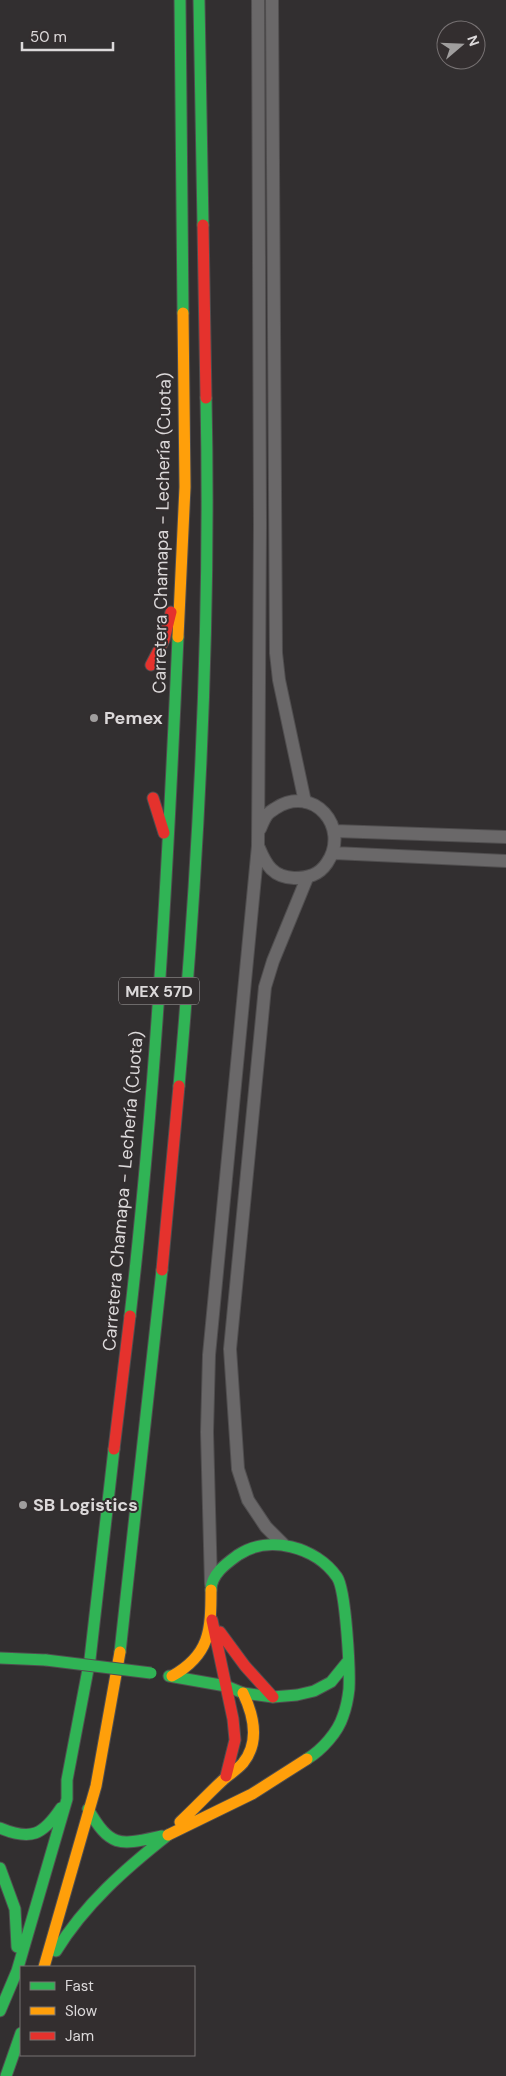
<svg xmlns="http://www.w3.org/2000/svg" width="506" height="2076" font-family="'DM Sans',sans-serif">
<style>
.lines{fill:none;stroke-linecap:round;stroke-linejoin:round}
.street-casing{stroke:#504e4f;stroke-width:14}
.fast-casing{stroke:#504e4f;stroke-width:13}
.slow-casing{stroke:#504e4f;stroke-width:13}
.jam-casing{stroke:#504e4f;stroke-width:13}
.street{stroke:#6a6869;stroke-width:12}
.fast{stroke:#30b455;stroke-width:11}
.slow{stroke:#ff9f0a;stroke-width:11}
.jam{stroke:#e5322d;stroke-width:11}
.fast-bridge-casing{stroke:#504e4f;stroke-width:13;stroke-linecap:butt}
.fast-bridge{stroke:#30b455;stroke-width:11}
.poi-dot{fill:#a09e9e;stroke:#332e2f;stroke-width:2}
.labels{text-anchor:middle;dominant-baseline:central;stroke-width:4;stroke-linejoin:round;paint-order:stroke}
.shield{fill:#332e2f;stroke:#a9a6a7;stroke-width:1}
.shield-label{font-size:16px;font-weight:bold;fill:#dcd9da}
.street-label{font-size:18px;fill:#dcd9da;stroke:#332e2f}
.poi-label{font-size:18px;font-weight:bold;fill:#dcd9da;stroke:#332e2f;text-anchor:start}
</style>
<rect width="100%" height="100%" fill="#322f30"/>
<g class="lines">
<g class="street-casing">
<path id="street" d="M 272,0 L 276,653 L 279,680 L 305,802
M 335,831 L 506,837
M 259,848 C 266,865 273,877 294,878 C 308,878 319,875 327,863 C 351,827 313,784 276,808 C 273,810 269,812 267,815 C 264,819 262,824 260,829
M 334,853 L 506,861
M 283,1544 L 266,1527 L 248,1500 L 238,1469 L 230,1349 L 265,987 L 273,961 L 307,878
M 211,1584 L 207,1432 L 209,1355 L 258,846 L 260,525 L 258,0"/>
</g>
<g class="fast-casing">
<path id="fast" d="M 180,0 L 183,313
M 199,0 L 203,225
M 179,1086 C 199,858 211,627 206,398
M 130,1316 C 156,1090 168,864 178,637
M 211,1590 C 211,1574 227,1563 238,1555 C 269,1534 316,1547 337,1577 C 346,1590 350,1670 349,1689 C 348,1698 346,1708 343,1716 C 338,1732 322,1750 307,1759
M 120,1652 L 162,1270
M 0,1658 L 46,1660
M 169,1676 L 226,1686 L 243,1693 L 273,1697 L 297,1695 L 314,1691 L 331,1682 L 348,1661
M 88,1809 C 111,1849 120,1845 162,1836
M 0,1828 C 31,1841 43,1835 61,1808
M 0,1868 L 15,1909 L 17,1947
M 56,1951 C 85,1904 125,1869 168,1835
M 0,2011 L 17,1971 L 67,1799 L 67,1780 L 90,1659 L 114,1449
M 6,2076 L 21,2033"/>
</g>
<g class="slow-casing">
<path id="slow" d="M 178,637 L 185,487 L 183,313
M 172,1676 C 210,1655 211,1630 211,1590
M 180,1822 C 194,1809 208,1794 222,1781 C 228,1775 237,1770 243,1763 C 260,1742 254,1716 243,1693
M 168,1835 L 252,1794 L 307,1759
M 44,1967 L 96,1786 L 120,1652"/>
</g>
<g class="jam-casing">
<path id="jam" d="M 203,225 L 206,398
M 151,665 L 164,640 L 171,612
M 153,798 L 164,833
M 162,1270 L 179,1086
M 114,1449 L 130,1316
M 212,1620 L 233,1719 L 235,1740 L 226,1776
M 220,1632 L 245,1666 L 273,1697"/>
</g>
<use href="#street" class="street"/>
<use href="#fast" class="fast"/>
<use href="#slow" class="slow"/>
<use href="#jam" class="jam"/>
<g class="fast-bridge-casing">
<path id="fast-bridge" d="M 46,1660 L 151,1673"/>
</g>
<use href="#fast-bridge" class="fast-bridge"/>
</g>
<g class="poi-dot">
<circle cx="94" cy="718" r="5"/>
<circle cx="23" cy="1505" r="5"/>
</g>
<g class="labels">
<rect class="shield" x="119" y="977.5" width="80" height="27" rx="4"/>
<g class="shield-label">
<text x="159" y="991">MEX 57D</text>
</g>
<g class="street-label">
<text transform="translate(162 533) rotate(-89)">Carretera Chamapa - Lechería (Cuota)</text>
<text transform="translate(123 1191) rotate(-85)">Carretera Chamapa - Lechería (Cuota)</text>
</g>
<g class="poi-label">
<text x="104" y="718">Pemex</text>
<text x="33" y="1505">SB Logistics</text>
</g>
</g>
<rect x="20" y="1966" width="175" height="90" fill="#332e2f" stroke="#777273"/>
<rect x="30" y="1982" width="25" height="8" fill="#30b455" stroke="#777273"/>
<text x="65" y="1991" font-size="15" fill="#dcd9da">Fast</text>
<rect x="30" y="2007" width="25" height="8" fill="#ff9f0a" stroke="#777273"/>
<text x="65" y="2016" font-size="15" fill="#dcd9da">Slow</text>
<rect x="30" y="2032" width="25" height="8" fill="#e5322d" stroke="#777273"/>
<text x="65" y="2041" font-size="15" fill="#dcd9da">Jam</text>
<g transform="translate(461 45) rotate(71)"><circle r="24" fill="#332e2f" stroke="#777273"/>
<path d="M0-4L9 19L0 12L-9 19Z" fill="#a09e9e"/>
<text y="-8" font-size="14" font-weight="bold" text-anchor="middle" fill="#dcd9da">N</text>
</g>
<path d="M22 42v8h91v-8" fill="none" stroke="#dcd9da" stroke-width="2.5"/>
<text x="30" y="42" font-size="15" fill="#dcd9da" stroke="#332e2f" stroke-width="4" paint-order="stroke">50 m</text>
</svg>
